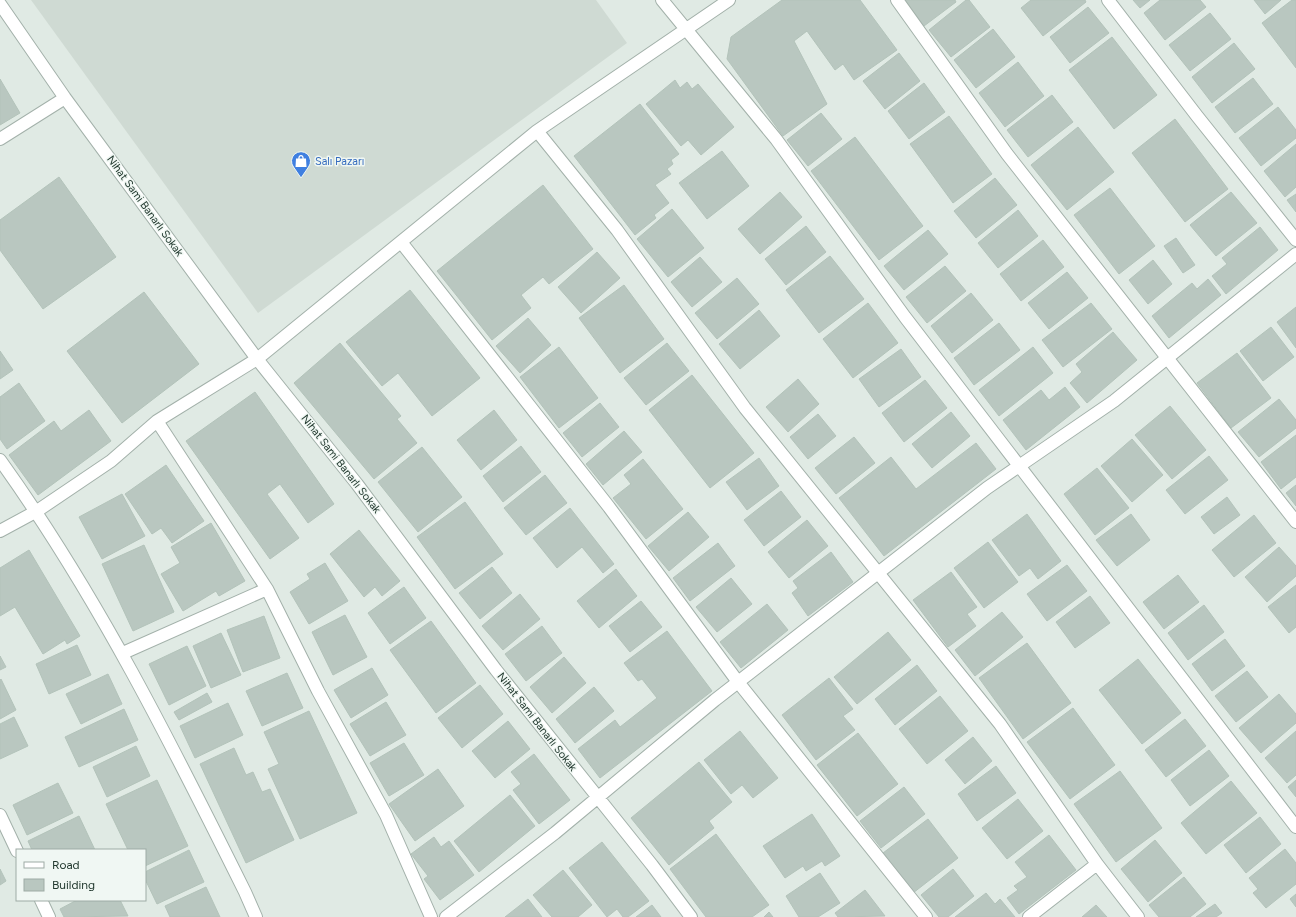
<svg xmlns="http://www.w3.org/2000/svg" width="1296" height="917" font-family="Figtree,sans-serif">
<style>
.built{fill:#cfdad3}
.building{fill:#b9c7c0;stroke:#b3c3ba}
.lines{fill:none;stroke-linecap:round;stroke-linejoin:round}
.street-casing{stroke:#a3b1aa;stroke-width:14}
.street{stroke:#fff;stroke-width:12}
.labels{text-anchor:middle;dominant-baseline:central;stroke-width:3;stroke-linejoin:round;paint-order:stroke}
.shop-label{font-size:11px;fill:#366cbe;stroke:#f0f7f3;text-anchor:start}
.street-label{font-size:11px;fill:#22392f;stroke:#f0f7f3}
</style>
<rect width="100%" height="100%" fill="#e0eae4"/>
<path class="built" d="M 31,0 L 596,0 L 627,43 L 258,313 Z"/>
<path class="building" d="M 782,0 L 860,0 L 897,50 L 854,80 L 843,64 L 835,70 L 807,31 L 794,41 L 827,104 L 783,136 L 727,59 L 731,37 Z
M 905,0 L 955,0 L 956,2 L 924,26 Z
M 966,0 L 969,0 L 990,27 L 951,57 L 929,30 Z
M 1031,0 L 1085,0 L 1086,2 L 1043,36 L 1021,8 Z
M 1133,0 L 1150,0 L 1140,8 Z
M 1160,0 L 1200,0 L 1206,7 L 1165,40 L 1144,13 Z
M 1254,0 L 1281,0 L 1265,14 Z
M 1292,0 L 1296,0 L 1296,68 L 1262,23 Z
M 1088,7 L 1109,33 L 1070,63 L 1050,37 Z
M 1210,13 L 1231,39 L 1190,71 L 1169,45 Z
M 993,29 L 1015,57 L 976,88 L 954,60 Z
M 1112,37 L 1157,95 L 1114,129 L 1069,70 Z
M 1234,43 L 1255,69 L 1212,103 L 1192,77 Z
M 899,53 L 920,81 L 885,109 L 863,81 Z
M 1018,62 L 1044,96 L 1005,127 L 979,93 Z
M 1253,78 L 1273,104 L 1235,133 L 1215,107 Z
M 0,79 L 20,113 L 0,125 Z
M 675,80 L 680,88 L 687,82 L 692,89 L 698,84 L 734,127 L 701,155 L 688,140 L 681,146 L 646,104 Z
M 924,83 L 945,112 L 909,139 L 888,111 Z
M 1052,95 L 1073,122 L 1028,157 L 1007,130 Z
M 640,104 L 679,154 L 671,160 L 673,164 L 667,169 L 671,174 L 655,185 L 669,203 L 654,215 L 656,218 L 635,235 L 574,156 Z
M 1278,107 L 1296,130 L 1296,138 L 1261,166 L 1239,138 Z
M 821,113 L 842,139 L 808,166 L 787,140 Z
M 949,116 L 992,174 L 953,203 L 910,144 Z
M 1175,119 L 1228,189 L 1185,222 L 1132,153 Z
M 1078,127 L 1114,172 L 1067,210 L 1031,165 Z
M 855,137 L 923,226 L 879,260 L 811,171 Z
M 1296,144 L 1296,187 L 1285,197 L 1264,171 Z
M 722,151 L 749,186 L 707,219 L 679,183 Z
M 59,177 L 116,257 L 43,309 L 0,250 L 0,220 Z
M 995,178 L 1017,205 L 976,238 L 954,211 Z
M 543,185 L 593,249 L 549,284 L 543,277 L 521,295 L 531,308 L 492,340 L 437,271 Z
M 1110,188 L 1155,246 L 1119,274 L 1074,215 Z
M 780,192 L 802,217 L 760,254 L 738,229 Z
M 1231,192 L 1257,223 L 1216,256 L 1190,225 Z
M 1296,194 L 1296,212 L 1287,200 Z
M 672,209 L 704,248 L 668,277 L 637,239 Z
M 1018,210 L 1038,236 L 998,268 L 978,243 Z
M 806,226 L 826,252 L 786,285 L 765,259 Z
M 1260,227 L 1278,250 L 1226,294 L 1212,276 L 1227,264 L 1222,258 Z
M 928,230 L 948,254 L 904,290 L 884,266 Z
M 1176,238 L 1195,265 L 1183,273 L 1164,246 Z
M 1043,240 L 1064,267 L 1021,301 L 1000,274 Z
M 597,252 L 620,278 L 581,313 L 558,287 Z
M 830,256 L 864,299 L 819,333 L 786,290 Z
M 700,257 L 722,282 L 692,307 L 671,282 Z
M 1153,260 L 1172,284 L 1148,304 L 1129,280 Z
M 945,266 L 966,291 L 927,323 L 906,297 Z
M 1067,272 L 1088,298 L 1049,329 L 1028,303 Z
M 737,278 L 759,304 L 717,339 L 695,313 Z
M 1208,279 L 1221,295 L 1169,338 L 1152,316 L 1192,283 L 1197,289 Z
M 624,285 L 664,339 L 620,373 L 579,318 Z
M 410,290 L 480,378 L 432,416 L 398,373 L 382,386 L 346,342 Z
M 144,292 L 199,364 L 122,423 L 67,351 Z
M 971,293 L 993,320 L 952,353 L 931,326 Z
M 868,303 L 898,343 L 853,378 L 823,339 Z
M 1091,303 L 1112,329 L 1063,367 L 1042,340 Z
M 1296,307 L 1296,348 L 1277,322 Z
M 759,310 L 780,336 L 740,369 L 719,344 Z
M 528,318 L 551,345 L 520,373 L 496,346 Z
M 999,323 L 1020,350 L 974,385 L 954,358 Z
M 1271,327 L 1294,357 L 1263,381 L 1240,351 Z
M 1113,332 L 1137,360 L 1087,403 L 1070,383 L 1082,372 L 1076,364 Z
M 340,343 L 401,416 L 397,419 L 417,443 L 374,479 L 294,383 Z
M 667,343 L 689,371 L 646,405 L 624,378 Z
M 559,347 L 598,398 L 559,428 L 520,377 Z
M 1033,347 L 1053,373 L 999,416 L 979,390 Z
M 901,349 L 921,377 L 879,407 L 859,379 Z
M 0,351 L 13,370 L 0,379 Z
M 1237,353 L 1271,398 L 1231,428 L 1197,383 Z
M 692,375 L 754,453 L 710,488 L 649,410 Z
M 798,379 L 819,404 L 788,432 L 766,407 Z
M 925,380 L 947,408 L 904,442 L 882,413 Z
M 19,383 L 45,421 L 7,449 L 0,439 L 0,397 Z
M 1065,387 L 1080,407 L 1026,450 L 1003,420 L 1041,390 L 1049,400 Z
M 255,392 L 334,504 L 308,523 L 280,484 L 267,494 L 299,538 L 270,559 L 186,441 Z
M 1279,399 L 1296,420 L 1296,428 L 1259,457 L 1238,432 Z
M 600,403 L 619,427 L 582,457 L 563,433 Z
M 1170,406 L 1206,450 L 1172,479 L 1135,435 Z
M 89,410 L 111,441 L 38,495 L 9,455 L 54,421 L 61,431 Z
M 494,410 L 517,440 L 481,470 L 457,440 Z
M 951,412 L 970,436 L 932,468 L 912,444 Z
M 818,414 L 836,436 L 808,459 L 790,437 Z
M 624,431 L 642,452 L 603,485 L 586,464 Z
M 1296,435 L 1296,477 L 1281,489 L 1261,462 Z
M 854,437 L 875,463 L 836,494 L 815,468 Z
M 1132,439 L 1163,475 L 1132,502 L 1101,466 Z
M 976,443 L 996,469 L 884,556 L 839,498 L 891,457 L 916,489 Z
M 521,446 L 541,472 L 503,502 L 483,476 Z
M 422,447 L 462,497 L 418,532 L 378,482 Z
M 1209,456 L 1228,480 L 1185,514 L 1166,490 Z
M 759,458 L 779,486 L 747,510 L 726,482 Z
M 643,459 L 683,509 L 646,539 L 613,498 L 631,484 L 624,475 Z
M 166,465 L 204,521 L 172,543 L 161,528 L 152,534 L 125,494 Z
M 1097,468 L 1129,508 L 1095,535 L 1064,494 Z
M 545,475 L 567,503 L 526,535 L 504,508 Z
M 1296,485 L 1296,506 L 1286,493 Z
M 781,491 L 801,517 L 764,546 L 744,520 Z
M 122,494 L 145,536 L 102,559 L 79,517 Z
M 1227,497 L 1240,515 L 1214,534 L 1201,517 Z
M 465,502 L 503,554 L 455,589 L 417,537 Z
M 570,508 L 614,564 L 603,573 L 582,547 L 557,568 L 533,538 Z
M 688,512 L 709,537 L 669,571 L 648,546 Z
M 1027,514 L 1061,561 L 1038,579 L 1030,568 L 1019,576 L 992,540 Z
M 1131,514 L 1150,540 L 1117,566 L 1096,540 Z
M 1254,515 L 1276,543 L 1234,577 L 1212,550 Z
M 807,520 L 828,546 L 789,578 L 768,552 Z
M 211,523 L 245,581 L 219,596 L 216,591 L 183,611 L 161,574 L 180,563 L 171,547 Z
M 359,530 L 400,581 L 382,596 L 375,587 L 364,597 L 330,554 Z
M 988,542 L 1018,582 L 984,608 L 954,568 Z
M 718,543 L 735,566 L 690,601 L 673,578 Z
M 144,545 L 174,612 L 133,631 L 102,564 Z
M 1279,547 L 1296,566 L 1296,576 L 1267,602 L 1245,577 Z
M 29,550 L 80,636 L 67,644 L 65,640 L 43,654 L 15,607 L 0,616 L 0,568 Z
M 831,552 L 853,582 L 808,616 L 792,593 L 798,588 L 793,581 Z
M 325,563 L 348,601 L 309,624 L 290,592 L 310,579 L 307,574 Z
M 1067,565 L 1087,591 L 1047,621 L 1027,594 Z
M 492,567 L 512,593 L 480,619 L 459,593 Z
M 616,569 L 637,596 L 599,628 L 577,601 Z
M 951,572 L 977,607 L 967,614 L 976,626 L 948,647 L 913,600 Z
M 1178,575 L 1199,602 L 1164,629 L 1143,602 Z
M 731,578 L 752,604 L 717,632 L 696,607 Z
M 1296,585 L 1296,627 L 1289,633 L 1268,607 Z
M 404,587 L 426,618 L 390,644 L 368,613 Z
M 520,594 L 540,619 L 503,650 L 482,626 Z
M 1090,596 L 1110,623 L 1075,648 L 1056,622 Z
M 641,601 L 662,627 L 630,652 L 609,626 Z
M 767,604 L 788,630 L 741,668 L 720,642 Z
M 1204,605 L 1224,632 L 1188,660 L 1168,633 Z
M 1002,612 L 1023,637 L 975,676 L 955,650 Z
M 345,615 L 367,657 L 333,675 L 312,632 Z
M 264,616 L 280,658 L 243,672 L 227,630 Z
M 431,621 L 476,683 L 436,713 L 390,650 Z
M 542,626 L 562,653 L 526,681 L 505,654 Z
M 667,631 L 712,691 L 600,778 L 578,749 L 615,720 L 620,727 L 657,698 L 642,679 L 638,681 L 624,663 Z
M 888,632 L 911,660 L 857,704 L 834,677 Z
M 221,633 L 241,675 L 211,688 L 193,646 Z
M 1225,639 L 1245,666 L 1212,691 L 1192,664 Z
M 1027,643 L 1071,703 L 1023,739 L 979,678 Z
M 77,645 L 91,675 L 49,694 L 36,664 Z
M 187,646 L 206,686 L 169,705 L 149,664 Z
M 0,656 L 6,667 L 0,670 Z
M 564,657 L 586,683 L 552,713 L 530,687 Z
M 1138,659 L 1181,713 L 1142,744 L 1099,690 Z
M 917,665 L 937,691 L 895,725 L 875,699 Z
M 372,668 L 388,695 L 351,718 L 334,690 Z
M 1247,671 L 1268,697 L 1236,722 L 1215,696 Z
M 287,673 L 303,708 L 262,726 L 246,691 Z
M 108,674 L 122,704 L 81,724 L 66,694 Z
M 829,678 L 853,709 L 843,716 L 855,730 L 816,760 L 782,715 Z
M 1,679 L 16,710 L 0,719 L 0,680 Z
M 480,685 L 503,714 L 462,748 L 438,718 Z
M 594,687 L 614,711 L 575,743 L 556,719 Z
M 207,693 L 212,702 L 179,720 L 174,712 Z
M 1279,694 L 1296,714 L 1296,723 L 1261,753 L 1239,728 Z
M 940,696 L 968,731 L 927,764 L 899,729 Z
M 386,702 L 406,735 L 370,756 L 350,724 Z
M 228,703 L 243,735 L 195,758 L 180,726 Z
M 1073,708 L 1115,765 L 1070,799 L 1027,742 Z
M 124,709 L 138,740 L 79,767 L 65,737 Z
M 309,711 L 357,813 L 300,839 L 268,769 L 279,764 L 264,732 Z
M 14,717 L 28,746 L 0,759 L 0,724 Z
M 1185,719 L 1206,746 L 1166,777 L 1145,750 Z
M 508,721 L 530,749 L 495,778 L 472,751 Z
M 740,731 L 778,778 L 753,798 L 742,785 L 731,794 L 704,760 Z
M 1296,731 L 1296,775 L 1287,783 L 1265,758 Z
M 858,733 L 898,784 L 857,816 L 817,765 Z
M 973,737 L 992,761 L 965,784 L 945,760 Z
M 404,743 L 424,775 L 389,796 L 370,763 Z
M 136,746 L 150,776 L 107,797 L 93,767 Z
M 234,748 L 246,775 L 253,772 L 262,792 L 270,789 L 294,840 L 246,863 L 200,764 Z
M 1209,750 L 1229,776 L 1190,806 L 1171,780 Z
M 534,754 L 570,800 L 539,824 L 513,790 L 521,784 L 511,772 Z
M 699,762 L 732,802 L 709,821 L 714,828 L 669,865 L 631,818 Z
M 996,766 L 1016,793 L 977,821 L 958,794 Z
M 438,769 L 464,806 L 415,841 L 389,804 Z
M 1120,771 L 1162,828 L 1116,862 L 1074,804 Z
M 157,780 L 188,846 L 145,866 L 145,850 L 128,850 L 106,804 Z
M 1296,780 L 1296,797 L 1288,787 Z
M 1231,781 L 1257,813 L 1206,854 L 1181,823 Z
M 58,783 L 73,813 L 27,835 L 13,805 Z
M 904,787 L 925,814 L 881,848 L 860,821 Z
M 510,795 L 535,826 L 479,872 L 454,841 Z
M 1018,799 L 1043,831 L 1007,859 L 982,828 Z
M 812,814 L 840,856 L 825,866 L 822,861 L 806,871 L 803,866 L 785,878 L 763,846 Z
M 79,816 L 95,850 L 32,850 L 28,841 Z
M 1260,817 L 1281,844 L 1246,873 L 1224,845 Z
M 928,819 L 958,858 L 913,893 L 883,853 Z
M 716,834 L 769,905 L 752,917 L 706,917 L 670,869 Z
M 1049,835 L 1076,870 L 1019,914 L 1007,898 L 1018,890 L 1014,886 L 1027,877 L 1015,862 Z
M 434,837 L 441,847 L 449,841 L 474,875 L 440,900 L 424,879 L 428,876 L 411,854 Z
M 1155,840 L 1182,873 L 1148,902 L 1121,869 Z
M 602,842 L 649,901 L 628,917 L 623,917 L 617,909 L 607,917 L 569,868 Z
M 1285,849 L 1296,863 L 1296,884 L 1266,908 L 1253,893 L 1258,889 L 1249,878 Z
M 189,850 L 204,882 L 157,904 L 145,879 L 145,872 Z
M 0,869 L 6,881 L 0,885 Z
M 953,869 L 974,896 L 948,917 L 939,917 L 921,895 Z
M 563,870 L 592,905 L 578,917 L 552,917 L 533,895 Z
M 820,873 L 840,903 L 818,917 L 799,917 L 786,896 Z
M 1184,877 L 1206,904 L 1190,917 L 1159,917 L 1149,905 Z
M 206,887 L 220,917 L 170,917 L 165,906 Z
M 865,890 L 885,916 L 838,917 L 835,913 Z
M 986,893 L 995,904 L 1000,899 L 1015,917 L 955,917 Z
M 1296,894 L 1296,907 L 1290,899 Z
M 528,899 L 542,917 L 505,917 Z
M 77,900 L 120,900 L 128,916 L 64,917 L 60,909 Z
M 1215,904 L 1222,913 L 1216,917 L 1196,917 Z
M 652,905 L 661,917 L 636,917 Z
M 1096,905 L 1107,917 L 1082,917 Z
M 769,912 L 773,917 L 764,917 Z"/>
<g class="lines">
<g class="street-casing">
<path id="street" d="M 662,0 L 776,139 L 905,317 L 1296,827
M 897,0 L 1007,154 L 1296,522
M 1108,0 L 1197,116 L 1296,240
M 0,4 L 65,98 L 257,359 L 357,484 L 496,670 L 652,865 L 691,917
M 537,131 L 729,0
M 0,139 L 65,98
M 401,242 L 609,507 L 738,682 L 926,917
M 157,421 L 267,589 L 318,691 L 386,815 L 431,917
M 0,460 C 97,595 171,743 245,892 L 256,917
M 0,531 L 37,511 L 111,461 L 157,421 L 257,359 L 537,131 L 617,230 L 745,408 L 1000,724 L 1097,864 L 1029,917
M 123,653 L 267,589
M 0,815 L 17,851
M 1097,864 L 1138,917
M 41,900 L 49,917
M 446,917 L 555,833 L 715,700 L 987,488 L 1114,401 L 1296,254"/>
</g>
<use href="#street" class="street"/>
</g>
<defs>
<g id="shop-pin" transform="scale(1)"><path d="M0 17L-7.5 6A9.5 9.5 0 1 1 7.5 6Z" fill="#3f7fe0" stroke="#f0f7f3"/><path d="M-5-2.5h2.3a2.7 3.5 0 0 1 5.4 0H5L5.5 6h-11ZM-1.5-2.5h3a1.5 2.3 0 0 0-3 0Z" fill="#fff"/></g>
</defs>
<g fill-rule="evenodd">
<use href="#shop-pin" x="301" y="161"/>
</g>
<g class="labels">
<g class="shop-label">
<text x="315" y="161">Salı Pazarı</text>
</g>
<g class="street-label">
<text transform="translate(145 206) rotate(54)">Nihat Sami Banarlı Sokak</text>
<text transform="translate(341 464) rotate(52)">Nihat Sami Banarlı Sokak</text>
<text transform="translate(537 722) rotate(52)">Nihat Sami Banarlı Sokak</text>
</g>
</g>
<rect x="16" y="849" width="130" height="52" fill="#f0f7f3" stroke="#9eaba5"/>
<rect x="24" y="862" width="20" height="6" fill="#ffffff" stroke="#9eaba5"/>
<text x="52" y="869" font-size="12" fill="#22392f">Road</text>
<rect x="24" y="879" width="20" height="12" fill="#b9c7c0" stroke="#9eaba5"/>
<text x="52" y="889" font-size="12" fill="#22392f">Building</text>
</svg>
